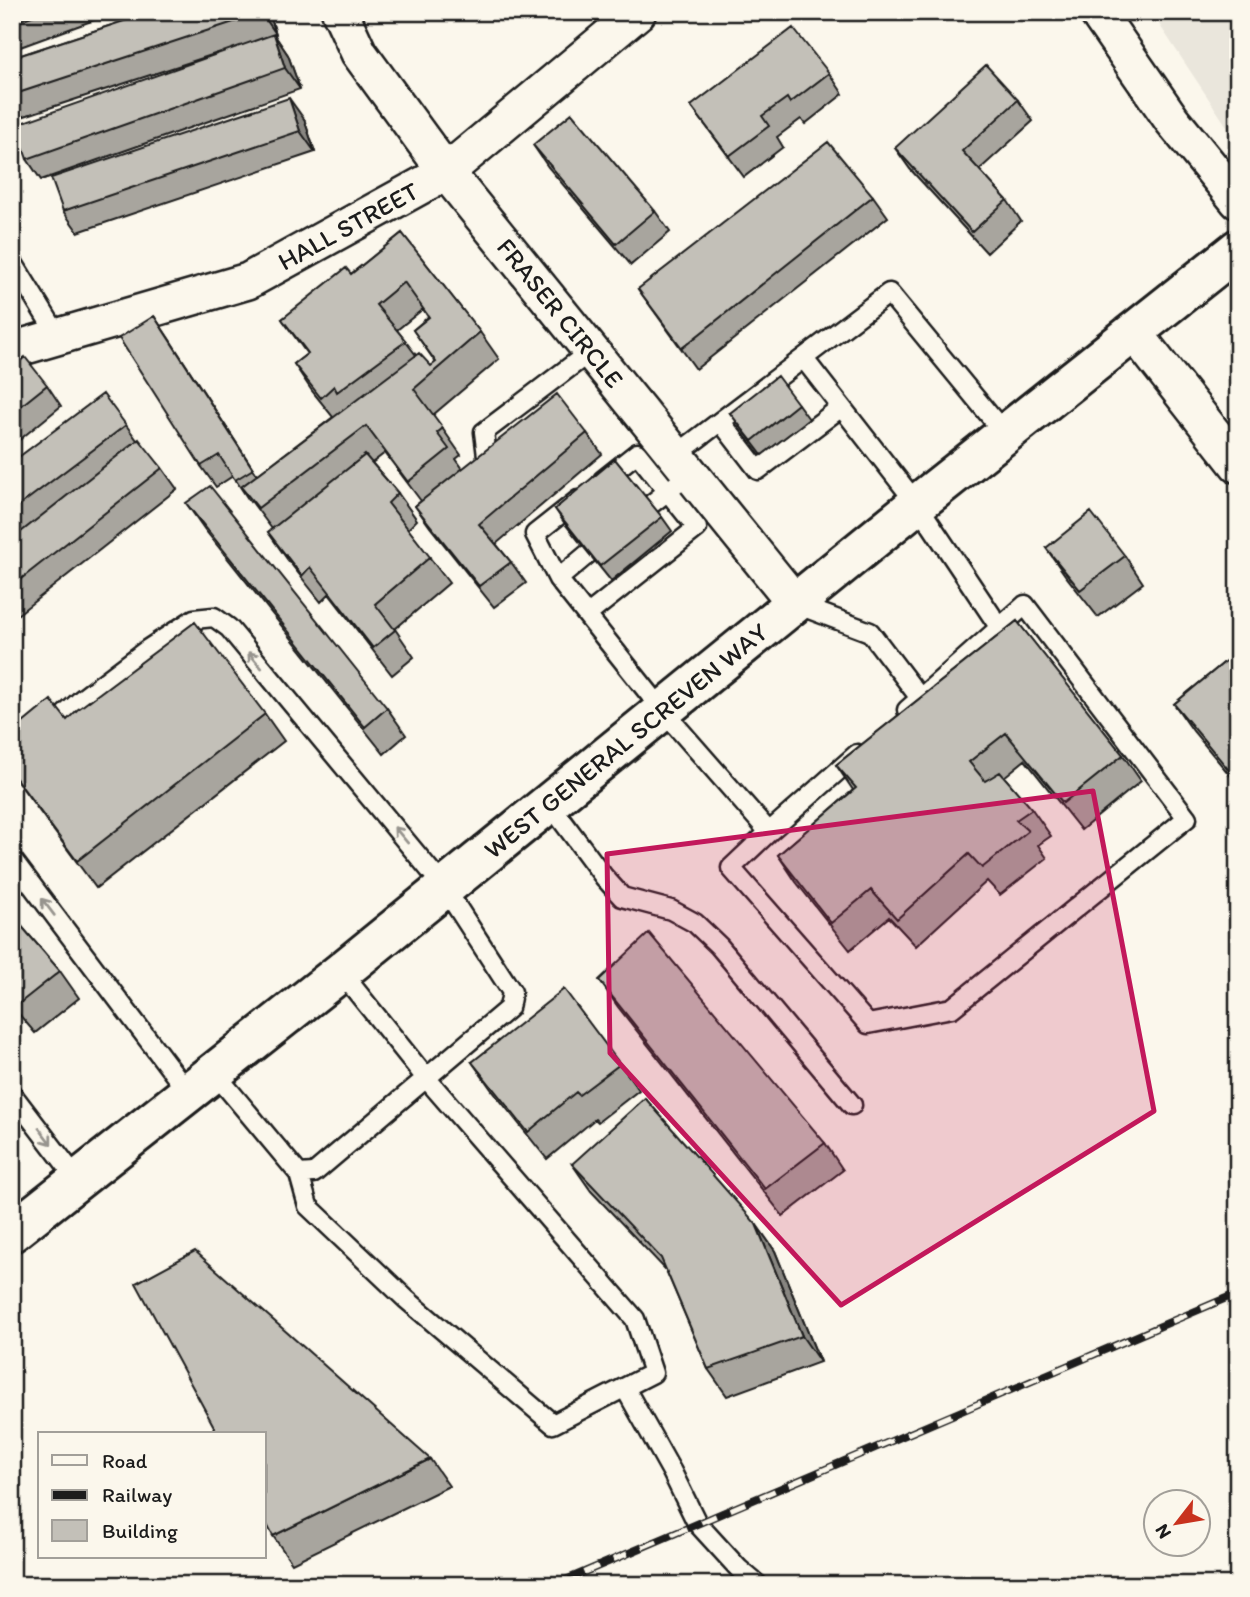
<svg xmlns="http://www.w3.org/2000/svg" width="1250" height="1597" font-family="Itim,sans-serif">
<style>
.built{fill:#eae6dc}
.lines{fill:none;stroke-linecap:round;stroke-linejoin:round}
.service-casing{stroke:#1c1c1c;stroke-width:23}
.minor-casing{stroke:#1c1c1c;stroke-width:40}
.primary-casing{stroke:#1c1c1c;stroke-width:44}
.service{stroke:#fbf7ec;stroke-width:18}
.minor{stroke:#fbf7ec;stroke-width:35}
.primary{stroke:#fbf7ec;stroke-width:38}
.rail-casing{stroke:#1c1c1c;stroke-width:8}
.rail{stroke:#fbf7ec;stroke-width:5;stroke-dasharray:16;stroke-linecap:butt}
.wall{fill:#a8a59e;stroke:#1c1c1c;stroke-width:2;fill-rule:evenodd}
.shaded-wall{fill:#888681;stroke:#1c1c1c;stroke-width:2}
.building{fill:#c3c0b8;stroke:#1c1c1c;stroke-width:2}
.oneway{stroke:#97948e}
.marked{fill:#c2185b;fill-opacity:0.2;stroke:#c2185b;stroke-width:5;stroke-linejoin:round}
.labels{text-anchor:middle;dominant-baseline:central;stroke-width:5;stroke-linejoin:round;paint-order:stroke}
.street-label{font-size:26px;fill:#1c1c1c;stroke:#fbf7ec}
</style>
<rect width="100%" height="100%" fill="#fbf7ec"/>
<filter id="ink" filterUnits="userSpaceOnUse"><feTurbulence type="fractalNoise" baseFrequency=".0143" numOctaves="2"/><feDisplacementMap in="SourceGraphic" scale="14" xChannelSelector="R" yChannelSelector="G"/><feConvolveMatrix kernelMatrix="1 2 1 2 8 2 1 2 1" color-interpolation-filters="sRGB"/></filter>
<g filter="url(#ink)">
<path class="built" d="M 1151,12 L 1238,12 L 1238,143 Z"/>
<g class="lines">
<g class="service-casing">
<path id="service" d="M 12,261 L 58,336
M 804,359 L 917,504 L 1000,628
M 721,422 L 758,470 L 840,408
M 676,455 L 889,293 L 1005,434
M 489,472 L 484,432 L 591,351
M 578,500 L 535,534 L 558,579 L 663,711 L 769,832 L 731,868 L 868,1024 L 952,1008 L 1187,818 L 1025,605 L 907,710
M 650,505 L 677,484
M 558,579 L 589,553
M 796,604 L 870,632 L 920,698
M 587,615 L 697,528 L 637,453 L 603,480
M 12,763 L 82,699 L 148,649 L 194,619 L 214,617 L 229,628 L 444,887 L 512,992 L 509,1008 L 314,1173 L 299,1174 L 213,1071
M 549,803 L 604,877 L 622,897 L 671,910 L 695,923 L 719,946 L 852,1105
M 769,832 L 857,754
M 12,859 L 187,1091
M 12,1094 L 77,1179
M 299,1174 L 308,1206 L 406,1299 L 553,1424 L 653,1373 L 635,1319 L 426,1078 L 341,972
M 625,1388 L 672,1472 L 697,1523 L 739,1569 L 758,1585"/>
</g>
<g class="minor-casing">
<g id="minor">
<path id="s1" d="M 340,12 L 359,53 L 446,172 L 796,604"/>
<path d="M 1097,12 L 1172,120 L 1238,201"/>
<path d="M 1133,331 L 1238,465"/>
<path id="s2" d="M 12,350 L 248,281 L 446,172 L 638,12"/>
</g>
</g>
<g class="primary-casing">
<g id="primary">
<path id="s3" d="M 12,1232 L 341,972 L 917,504 L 1238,249"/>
</g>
</g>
<use href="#service" class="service"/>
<use href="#minor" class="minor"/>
<use href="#primary" class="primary"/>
<g class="rail-casing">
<path id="rail" d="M 554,1585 L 1238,1293"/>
</g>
<use href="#rail" class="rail"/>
</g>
<path class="wall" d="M 12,12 L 116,12 L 12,50 Z
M 151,12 L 269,12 L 276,34 L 274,35 L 288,55 L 300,89 L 41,180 L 27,159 L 221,52 L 12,120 L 12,58 Z
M 905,12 L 922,12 L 912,21 Z
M 829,73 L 843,94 L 805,124 L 801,119 L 777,137 L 783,147 L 744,177 L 691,106 Z
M 1018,100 L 1033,121 L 979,170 L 1007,200 L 1021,221 L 987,253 L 910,169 L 895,148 Z
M 304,119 L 315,152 L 78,232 L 63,211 Z
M 533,145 L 655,211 L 670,232 L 631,265 L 548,167 Z
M 873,196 L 888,217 L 696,369 L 638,289 Z
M 402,233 L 480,332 L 499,359 L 433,415 L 461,455 L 456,459 L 463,469 L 587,433 L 602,454 L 496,544 L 511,562 L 526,583 L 494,607 L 430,527 L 415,506 L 421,501 L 385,453 L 372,463 L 398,493 L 417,520 L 408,529 L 449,583 L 395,629 L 414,657 L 392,675 L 329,594 L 321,602 L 287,559 L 268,532 L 272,529 L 251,501 L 250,502 L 233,476 L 216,487 L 201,466 L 154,316 L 257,475 L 333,417 L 312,391 L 294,364 L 307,354 L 282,319 L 351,274 ZM 423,309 L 428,317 L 413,330 L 436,363 L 431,366 L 416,355 L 397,330 Z
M 12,368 L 47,385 L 61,406 L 12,446 Z
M 798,404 L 809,419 L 762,455 L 730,413 Z
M 126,425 L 137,440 L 162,468 L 177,489 L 12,619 L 12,462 Z
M 186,503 L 387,708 L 406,735 L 384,754 L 205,530 Z
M 555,509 L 662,517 L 672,531 L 611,581 L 565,524 Z
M 1046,548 L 1125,556 L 1143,583 L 1098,617 L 1065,575 Z
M 1017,621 L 1123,755 L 1141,781 L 1081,830 L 1025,760 L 1004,777 L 1032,809 L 1051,836 L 1038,845 L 1047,858 L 1000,895 L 987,881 L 916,946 L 889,917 L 850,950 L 796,882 L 778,855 L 853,790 L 836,765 Z
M 1238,651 L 1238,785 L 1193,731 L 1174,704 Z
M 265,714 L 284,741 L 96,888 L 12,774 L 12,732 L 67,720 Z
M 12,915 L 60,971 L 79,998 L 35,1033 L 12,1006 Z
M 599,980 L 825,1143 L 843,1170 L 783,1216 L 618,1007 Z
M 472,1062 L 620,1064 L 639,1090 L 598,1122 L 595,1119 L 547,1159 L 491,1089 Z
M 572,1164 L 756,1224 L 775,1251 L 820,1362 L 727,1396 L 708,1369 L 666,1270 L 591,1191 Z
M 430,1459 L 449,1486 L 292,1563 L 273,1536 Z"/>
<path class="shaded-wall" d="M 261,12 L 269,12 L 276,34 Z
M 274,34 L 288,55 L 300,89 L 285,68 Z
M 289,98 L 304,119 L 315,152 L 300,131 Z
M 154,316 L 168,337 L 267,490 L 253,469 Z
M 756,1224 L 775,1251 L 820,1362 L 802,1336 Z"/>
<path class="building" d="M 12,12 L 43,12 L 12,23 Z
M 151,12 L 261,12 L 261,13 L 12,95 L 12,58 Z
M 793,28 L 829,73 L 790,103 L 787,98 L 762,116 L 769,126 L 729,156 L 691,106 Z
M 274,34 L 285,68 L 27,159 L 15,125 Z
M 986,65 L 1018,100 L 962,151 L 1007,200 L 972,232 L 895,148 Z
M 289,98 L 300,131 L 63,211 L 51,178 Z
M 572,113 L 655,211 L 616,244 L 533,145 Z
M 828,142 L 873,196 L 682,348 L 638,289 Z
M 402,233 L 480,332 L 414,389 L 443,428 L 437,433 L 449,449 L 408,482 L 366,426 L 258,508 L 241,487 L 419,353 L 431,366 L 436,362 L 413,330 L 429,317 L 404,282 L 376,305 L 406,341 L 337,392 L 334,386 L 321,398 L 294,364 L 308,353 L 282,319 L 346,268 L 351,274 Z
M 154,316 L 253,469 L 235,480 L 219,455 L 201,466 L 119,338 Z
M 25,357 L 47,385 L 12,413 L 12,368 Z
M 777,376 L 798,404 L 752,441 L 730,413 Z
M 103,394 L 126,425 L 12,511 L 12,462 Z
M 557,394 L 587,433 L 479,524 L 511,562 L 479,586 L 415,506 Z
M 139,439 L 162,468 L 12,586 L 12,539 Z
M 365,455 L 398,493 L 388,503 L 430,557 L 375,604 L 395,630 L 373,648 L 310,567 L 302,576 L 268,532 Z
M 615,459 L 662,517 L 600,566 L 555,509 Z
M 210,486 L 387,708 L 365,727 L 186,503 Z
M 1091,512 L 1125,556 L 1080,590 L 1046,548 Z
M 1017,621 L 1123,755 L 1063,803 L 1006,733 L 969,762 L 985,781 L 1000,772 L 1032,809 L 1016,820 L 1028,831 L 982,868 L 969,854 L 897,919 L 871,890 L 831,923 L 778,855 L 856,788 L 836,765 Z
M 195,622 L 265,714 L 77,861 L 12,773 L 12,732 L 51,700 L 67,720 L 77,710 Z
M 1238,651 L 1238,781 L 1174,704 Z
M 12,915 L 60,971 L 16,1006 L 12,1002 Z
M 649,933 L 825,1143 L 765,1189 L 599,980 Z
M 564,989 L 620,1064 L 579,1095 L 576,1092 L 528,1132 L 472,1062 Z
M 645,1098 L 756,1224 L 802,1336 L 708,1369 L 661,1258 L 572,1164 Z
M 195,1251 L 430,1459 L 273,1536 L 264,1519 L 264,1434 L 218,1434 L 136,1283 Z"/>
<defs><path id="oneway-shaft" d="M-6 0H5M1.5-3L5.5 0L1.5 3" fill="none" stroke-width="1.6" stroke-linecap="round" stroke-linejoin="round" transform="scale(1.75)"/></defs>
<g class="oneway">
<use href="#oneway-shaft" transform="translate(255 660) rotate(-130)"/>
<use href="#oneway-shaft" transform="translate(401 835) rotate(-130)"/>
<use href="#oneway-shaft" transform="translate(48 907) rotate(-127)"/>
<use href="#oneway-shaft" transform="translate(45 1136) rotate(53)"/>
</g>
</g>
<path class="marked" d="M 1093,791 L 1154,1111 L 841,1305 L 610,1053 L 607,854 Z"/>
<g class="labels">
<g class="street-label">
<text stroke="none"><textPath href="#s2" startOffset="360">HALL STREET</textPath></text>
<text stroke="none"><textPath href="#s1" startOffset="374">FRASER CIRCLE</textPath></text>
<text stroke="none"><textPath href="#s3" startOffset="786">WEST GENERAL SCREVEN WAY</textPath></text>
</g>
</g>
<rect width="1250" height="1597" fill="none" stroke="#fbf7ec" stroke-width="42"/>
<rect x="21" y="21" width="1208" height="1555" fill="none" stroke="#1c1c1c" stroke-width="2.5" filter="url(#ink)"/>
<rect x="38" y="1432" width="228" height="126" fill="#fbf7ec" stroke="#a29f99" stroke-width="2"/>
<rect x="52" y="1455" width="35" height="10" fill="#fbf7ec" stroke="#a29f99" stroke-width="2"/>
<text x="102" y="1468" font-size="21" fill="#1c1c1c">Road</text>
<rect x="52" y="1490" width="35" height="10" fill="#1c1c1c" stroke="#a29f99" stroke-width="2"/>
<text x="102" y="1502" font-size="21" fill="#1c1c1c">Railway</text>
<rect x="52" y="1520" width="35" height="21" fill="#c3c0b8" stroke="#a29f99" stroke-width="2"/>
<text x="102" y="1538" font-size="21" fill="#1c1c1c">Building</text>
<g transform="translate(1177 1523) rotate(239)"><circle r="33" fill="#fbf7ec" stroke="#a29f99" stroke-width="2"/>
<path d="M0-5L12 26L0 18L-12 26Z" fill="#c8321e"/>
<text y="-10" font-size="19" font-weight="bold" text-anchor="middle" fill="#1c1c1c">N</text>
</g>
</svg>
